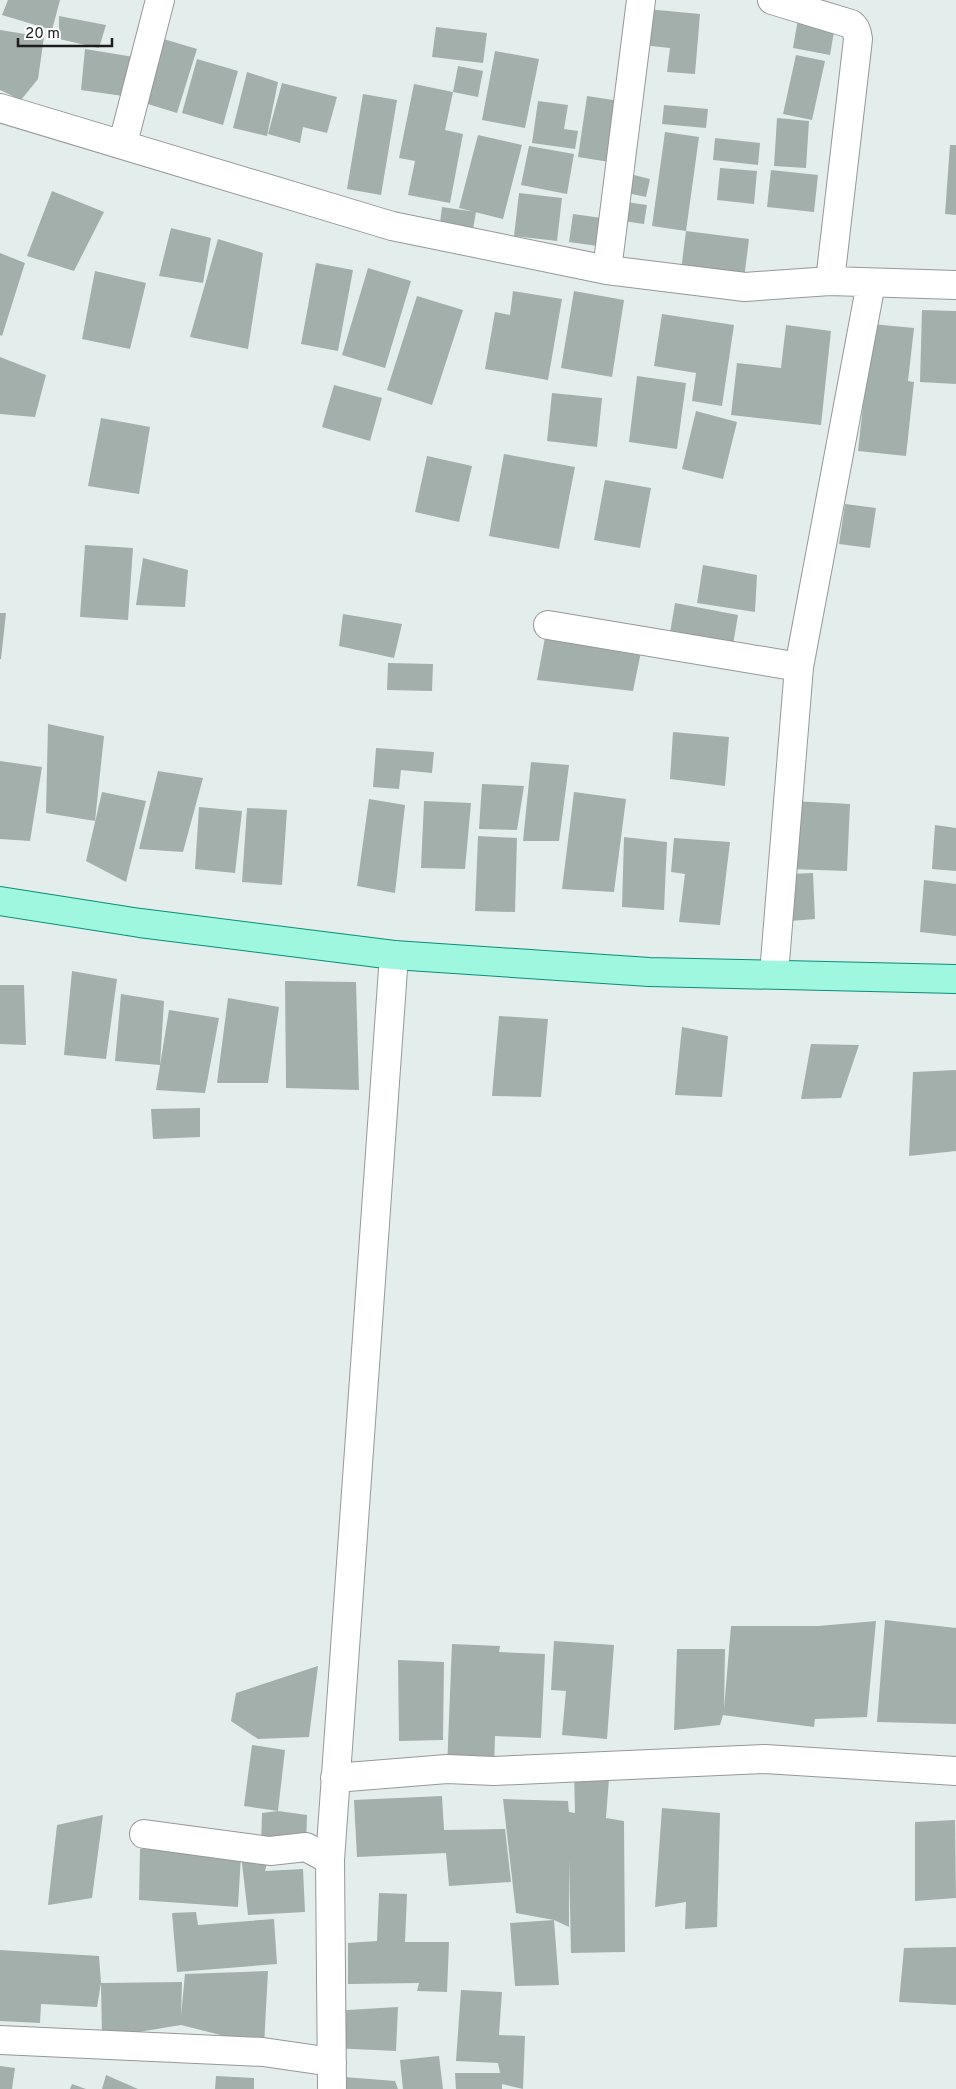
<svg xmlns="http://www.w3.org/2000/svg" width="956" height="2089" font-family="Overpass,sans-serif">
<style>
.building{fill:#a3afab}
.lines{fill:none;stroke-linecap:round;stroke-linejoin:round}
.minor-casing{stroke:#979797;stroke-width:30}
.primary-casing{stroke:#078f79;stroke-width:30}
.minor{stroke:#fff;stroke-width:28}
.primary{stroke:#9ff7e0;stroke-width:28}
</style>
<rect width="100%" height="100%" fill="#e3eeec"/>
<path class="building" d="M 8,0 L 60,0 L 52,30 L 2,15 Z
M 646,9 L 700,14 L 695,74 L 667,72 L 670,48 L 642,45 Z
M 59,16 L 106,25 L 99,48 L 59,39 Z
M 798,19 L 835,26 L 830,55 L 793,48 Z
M 436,27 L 487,33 L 483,63 L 432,57 Z
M 0,30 L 44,37 L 38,79 L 21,100 L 0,90 Z
M 157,37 L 197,49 L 177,113 L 138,101 Z
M 85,49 L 134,57 L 130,97 L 81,90 Z
M 495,51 L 539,59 L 525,128 L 482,120 Z
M 796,55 L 825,61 L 812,120 L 783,114 Z
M 197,59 L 238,71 L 223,125 L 182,113 Z
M 458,66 L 483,71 L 478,97 L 453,92 L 445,130 L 463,134 L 450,203 L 408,195 L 415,161 L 399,158 L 414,84 L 453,92 Z
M 247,72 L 278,82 L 267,136 L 233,128 Z
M 282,83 L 337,97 L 327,133 L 303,127 L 300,143 L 268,134 Z
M 363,94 L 397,100 L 381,195 L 347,189 Z
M 587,96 L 626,102 L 616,163 L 578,157 Z
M 538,101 L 568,105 L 564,129 L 578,131 L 575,149 L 532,143 Z
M 664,105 L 708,109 L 706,128 L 662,124 Z
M 777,118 L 809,121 L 806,168 L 774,166 Z
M 665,132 L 699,137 L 686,231 L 652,226 Z
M 478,135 L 522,145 L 503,219 L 459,208 Z
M 715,138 L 760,143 L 758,165 L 713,160 Z
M 950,145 L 956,145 L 956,215 L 945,214 Z
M 529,146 L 574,154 L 567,194 L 521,185 Z
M 720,168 L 757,171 L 754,204 L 717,200 Z
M 771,170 L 818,175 L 814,212 L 767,207 Z
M 626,173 L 650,179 L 646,197 L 622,192 Z
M 52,191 L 104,212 L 74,271 L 27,256 Z
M 519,193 L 562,198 L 557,241 L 514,236 Z
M 620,201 L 647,205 L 644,224 L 616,220 Z
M 442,207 L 476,212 L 472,235 L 439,230 Z
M 573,214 L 609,219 L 605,247 L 569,242 Z
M 171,228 L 211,238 L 203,283 L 159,276 Z
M 686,231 L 749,239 L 744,279 L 681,270 Z
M 218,239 L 263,253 L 248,349 L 190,337 Z
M 0,253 L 25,263 L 2,336 L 0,335 Z
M 316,263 L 353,270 L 338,351 L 301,344 Z
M 368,268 L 411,281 L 385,368 L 342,355 Z
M 95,271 L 146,283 L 130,349 L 82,339 Z
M 513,291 L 562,299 L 548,380 L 485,369 L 495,312 L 510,315 Z
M 574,291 L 624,300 L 612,377 L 561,368 Z
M 417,296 L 463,310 L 432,405 L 387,390 Z
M 922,310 L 956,311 L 956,384 L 920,382 Z
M 662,314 L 734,325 L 722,406 L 692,401 L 696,373 L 654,366 Z
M 872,324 L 914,328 L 908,381 L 914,382 L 906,456 L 858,451 Z
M 786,325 L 831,331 L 821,425 L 731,415 L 737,363 L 781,368 Z
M 0,357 L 46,375 L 35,417 L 0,414 Z
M 637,376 L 686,383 L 677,449 L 629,442 Z
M 334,385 L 382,398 L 370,441 L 322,427 Z
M 552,393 L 602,398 L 597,447 L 547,441 Z
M 696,411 L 737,422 L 723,479 L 682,469 Z
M 101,418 L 150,427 L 139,494 L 88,486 Z
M 504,454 L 575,467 L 559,549 L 489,536 Z
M 427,456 L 472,466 L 459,522 L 415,512 Z
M 605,480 L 651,488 L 640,548 L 594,540 Z
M 845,504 L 876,508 L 870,548 L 839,544 Z
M 85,545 L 133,548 L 128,620 L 80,617 Z
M 143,558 L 188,570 L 185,607 L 136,605 Z
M 703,565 L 757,575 L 755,612 L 697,603 Z
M 675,603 L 738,615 L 732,651 L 669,639 Z
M 0,613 L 6,613 L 1,659 L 0,659 Z
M 343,614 L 402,624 L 394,658 L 339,646 Z
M 546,632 L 642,647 L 633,691 L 537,680 Z
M 388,663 L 433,664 L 432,691 L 387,690 Z
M 48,724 L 104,736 L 95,821 L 46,813 Z
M 673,732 L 729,737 L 725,786 L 670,779 Z
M 376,748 L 434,752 L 432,773 L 401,770 L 399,789 L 373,787 Z
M 0,761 L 42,767 L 30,841 L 0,839 Z
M 531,762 L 569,765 L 559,841 L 523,841 Z
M 158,771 L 203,778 L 183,852 L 139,849 Z
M 482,784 L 524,786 L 517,830 L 479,829 Z
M 102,792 L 146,801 L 126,882 L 86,861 Z
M 574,792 L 626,799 L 614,892 L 562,889 Z
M 369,799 L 405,805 L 395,893 L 357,886 Z
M 424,801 L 471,803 L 465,869 L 421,868 Z
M 792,801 L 850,804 L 847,871 L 789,869 Z
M 199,807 L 242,811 L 235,873 L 195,869 Z
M 247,808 L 287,810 L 282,885 L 242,882 Z
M 935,825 L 956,828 L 956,871 L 932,869 Z
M 478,836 L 517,838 L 515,912 L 475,911 Z
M 624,837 L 667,842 L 664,910 L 622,907 Z
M 674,838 L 730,842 L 720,925 L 679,922 L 685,874 L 671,872 Z
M 813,873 L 815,919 L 790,921 L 788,874 Z
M 924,880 L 956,884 L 956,936 L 920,932 Z
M 72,971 L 117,979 L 106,1059 L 64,1055 Z
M 285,981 L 356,982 L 359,1090 L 286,1088 Z
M 0,985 L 24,985 L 26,1045 L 0,1044 Z
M 121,994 L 164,1001 L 160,1065 L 115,1061 Z
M 228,998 L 279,1007 L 268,1083 L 217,1083 Z
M 169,1010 L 219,1018 L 205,1093 L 156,1090 Z
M 499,1016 L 548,1019 L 541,1097 L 492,1096 Z
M 682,1027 L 728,1036 L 722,1097 L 675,1095 Z
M 811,1044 L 859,1045 L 841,1098 L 801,1099 Z
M 956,1070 L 956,1151 L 909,1156 L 913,1072 Z
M 200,1108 L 200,1137 L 153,1139 L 151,1109 Z
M 885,1620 L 956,1628 L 956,1724 L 877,1722 Z
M 876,1621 L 867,1717 L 815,1719 L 814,1727 L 723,1715 L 720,1725 L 674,1730 L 677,1649 L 725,1649 L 724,1709 L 731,1626 L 818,1626 Z
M 554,1641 L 614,1645 L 607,1739 L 562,1735 L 566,1691 L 551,1690 Z
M 452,1644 L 500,1646 L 499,1652 L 545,1654 L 541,1738 L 495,1736 L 494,1771 L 447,1769 Z
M 398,1660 L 444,1662 L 443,1740 L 399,1741 Z
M 318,1666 L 309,1737 L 258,1739 L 231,1721 L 236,1693 Z
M 252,1745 L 285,1750 L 278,1811 L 244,1806 Z
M 610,1766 L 606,1818 L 624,1821 L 625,1952 L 571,1953 L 569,1859 L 569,1927 L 554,1920 L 559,1985 L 515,1986 L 510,1923 L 554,1920 L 516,1913 L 503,1799 L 568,1801 L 569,1812 L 575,1813 L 574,1768 Z
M 442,1796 L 444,1830 L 505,1829 L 511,1882 L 449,1886 L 446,1853 L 357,1857 L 354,1800 Z
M 662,1808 L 720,1813 L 717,1927 L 685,1929 L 686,1902 L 655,1907 Z
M 278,1811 L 307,1815 L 306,1847 L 261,1845 L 262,1813 Z
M 103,1815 L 92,1898 L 48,1905 L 57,1825 Z
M 955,1820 L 956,1898 L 915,1901 L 915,1822 Z
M 140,1849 L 270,1851 L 265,1871 L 303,1869 L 305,1912 L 248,1915 L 241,1855 L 238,1907 L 139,1900 Z
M 379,1893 L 407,1894 L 405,1942 L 449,1942 L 447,1992 L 417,1991 L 419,1983 L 348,1984 L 348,1943 L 377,1941 Z
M 196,1912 L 198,1925 L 274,1919 L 277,1964 L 177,1972 L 172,1913 Z
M 956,1947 L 956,2005 L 899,2002 L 904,1948 Z
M 0,1950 L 99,1956 L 101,1983 L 182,1982 L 181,2016 L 185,1974 L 268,1971 L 264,2046 L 181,2025 L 102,2038 L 101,1983 L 97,2007 L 41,2004 L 40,2023 L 0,2021 Z
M 461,1990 L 502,1992 L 499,2035 L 525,2036 L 523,2089 L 502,2084 L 502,2089 L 456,2089 L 455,2073 L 500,2073 L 498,2063 L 456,2061 Z
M 398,2007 L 396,2051 L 331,2048 L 331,2011 Z
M 439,2056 L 443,2089 L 403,2089 L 400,2060 Z
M 0,2066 L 15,2068 L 12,2089 L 0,2089 Z
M 106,2075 L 138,2089 L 102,2089 Z
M 216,2076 L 254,2078 L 254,2089 L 215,2089 Z
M 344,2077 L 395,2081 L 398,2089 L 344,2089 Z
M 72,2084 L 86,2089 L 70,2089 Z"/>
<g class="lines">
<g class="minor-casing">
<path id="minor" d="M 772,0 L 851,24 C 856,28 857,32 858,39 L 830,281
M 0,108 L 392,226 L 607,270 L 745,287 L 830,281 L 956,285
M 123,143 L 160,0
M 607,270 L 641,0
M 548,625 L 799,667
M 774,974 L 799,667 L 871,283
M 335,1778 L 447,1769 L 494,1771 L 765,1759 L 956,1771
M 144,1834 L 270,1851 L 306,1847 L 330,1860
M 0,2040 L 263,2052 L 332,2062
M 332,2089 L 330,1860 L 394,955"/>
</g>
<g class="primary-casing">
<path id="primary" d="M 0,901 L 140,923 L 394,955 L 649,972 L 956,979"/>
</g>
<use href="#minor" class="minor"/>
<use href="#primary" class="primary"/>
</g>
<path d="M18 38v8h94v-8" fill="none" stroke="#1d1d1d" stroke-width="2.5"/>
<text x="25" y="38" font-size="15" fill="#1d1d1d" stroke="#ffffff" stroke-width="4" paint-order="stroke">20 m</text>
</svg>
